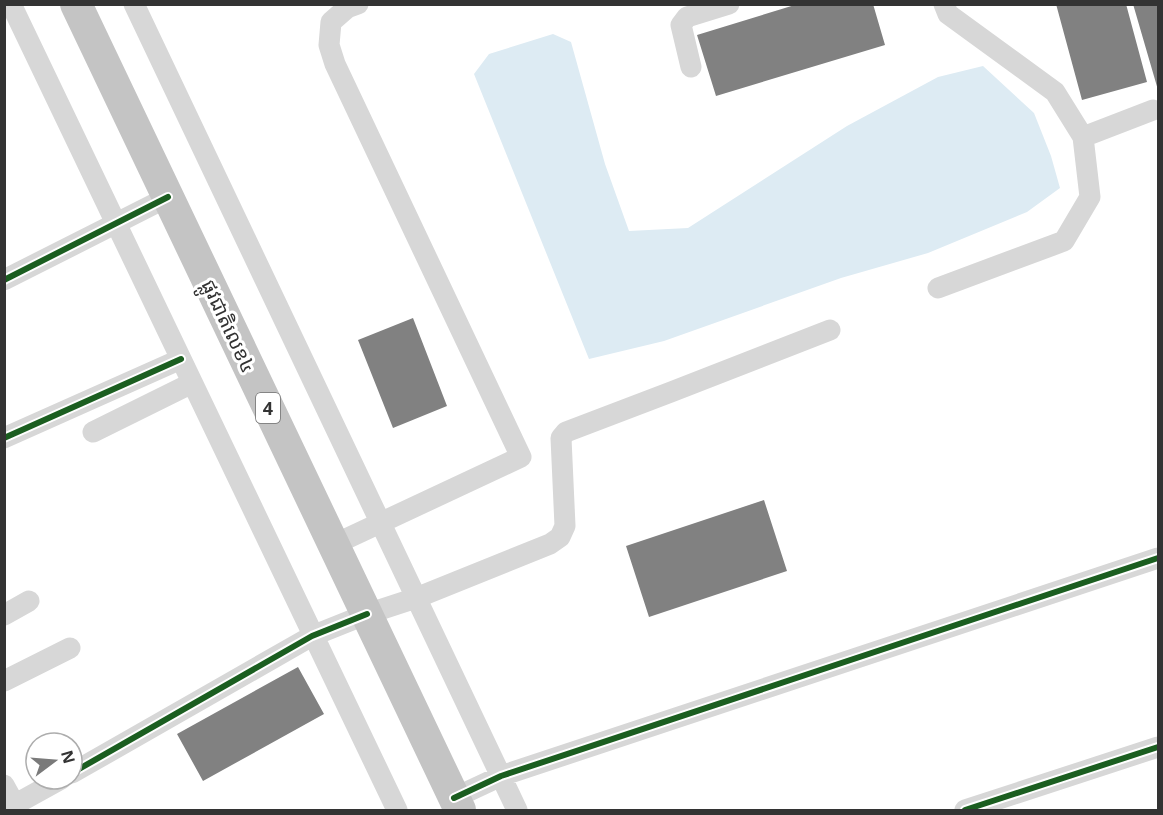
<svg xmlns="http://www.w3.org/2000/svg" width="1163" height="815" font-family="'Noto Sans','Noto Sans Khmer',sans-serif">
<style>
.water{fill:#ddebf3}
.building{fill:#818181}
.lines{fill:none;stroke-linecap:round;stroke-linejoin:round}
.minor{stroke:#d7d7d7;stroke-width:21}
.highway{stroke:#c4c4c4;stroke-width:32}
.cycleway-casing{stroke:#fff;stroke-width:10}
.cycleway{stroke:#1b5e20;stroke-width:6}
.labels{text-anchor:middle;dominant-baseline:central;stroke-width:6;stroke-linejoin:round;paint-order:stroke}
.shield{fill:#fff;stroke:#707070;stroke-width:1.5}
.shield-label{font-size:18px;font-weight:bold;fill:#333}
.street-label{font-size:20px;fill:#333;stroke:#fff}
</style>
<rect width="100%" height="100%" fill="#fff"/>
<path class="water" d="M 553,34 L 571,42 L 605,164 L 629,231 L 688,228 L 847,126 L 938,77 L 983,66 L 1034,113 L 1051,156 L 1060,188 L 1027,212 L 928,253 L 841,278 L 664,341 L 589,359 L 474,74 L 489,54 Z"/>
<path class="building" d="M 798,4 L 873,4 L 885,45 L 716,96 L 697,35 Z
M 1056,4 L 1126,4 L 1147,82 L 1082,100 Z
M 1133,4 L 1158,4 L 1158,90 Z
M 413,318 L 447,406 L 393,428 L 358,340 Z
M 764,500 L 787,571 L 649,617 L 626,546 Z
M 298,667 L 324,714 L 203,781 L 177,734 Z"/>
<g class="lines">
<path class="minor" d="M 11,4 L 397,810
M 134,4 L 517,810
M 691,67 L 681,25 L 687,17 L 729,4
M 1083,137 L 1153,110
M 4,280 L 168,197
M 938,288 L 1064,241 L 1090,197 L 1083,137 L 1055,92 L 948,14 L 944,4
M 93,432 L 192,383
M 4,438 L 181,359
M 333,545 L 521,457 L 335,64 L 329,45 L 331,22 L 347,8 L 358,4
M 4,615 L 29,601
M 4,681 L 70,648
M 72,773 L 312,636 L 367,614 L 416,598 L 550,544 L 560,537 L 565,526 L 561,438 L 566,432 L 671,392 L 830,330
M 4,785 L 15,805
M 454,798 L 501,776 L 1158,558
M 5,810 L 61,779
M 965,810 L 1158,747"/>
<path class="highway" d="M 76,4 L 460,810"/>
<g class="cycleway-casing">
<path id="cycleway" d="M 4,280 L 168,197
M 4,438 L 181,359
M 72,773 L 312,636 L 367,614
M 454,798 L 501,776 L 1158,558
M 965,810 L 1158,747"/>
</g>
<use href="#cycleway" class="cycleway"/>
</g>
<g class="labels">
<rect class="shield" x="256" y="393" width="24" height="30" rx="4.5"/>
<g class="shield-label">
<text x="268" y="408">4</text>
</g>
<g class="street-label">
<text transform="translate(229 326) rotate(65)">ផ្លូវជាតិលេខ៤</text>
</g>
</g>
<rect width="1163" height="815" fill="none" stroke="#333333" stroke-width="12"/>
<g transform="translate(54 761) rotate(74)"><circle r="28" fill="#ffffff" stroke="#adadad" stroke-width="1.5"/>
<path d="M0-4.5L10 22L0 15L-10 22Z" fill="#7a7a7a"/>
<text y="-9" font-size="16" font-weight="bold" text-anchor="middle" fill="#333333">N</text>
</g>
</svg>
